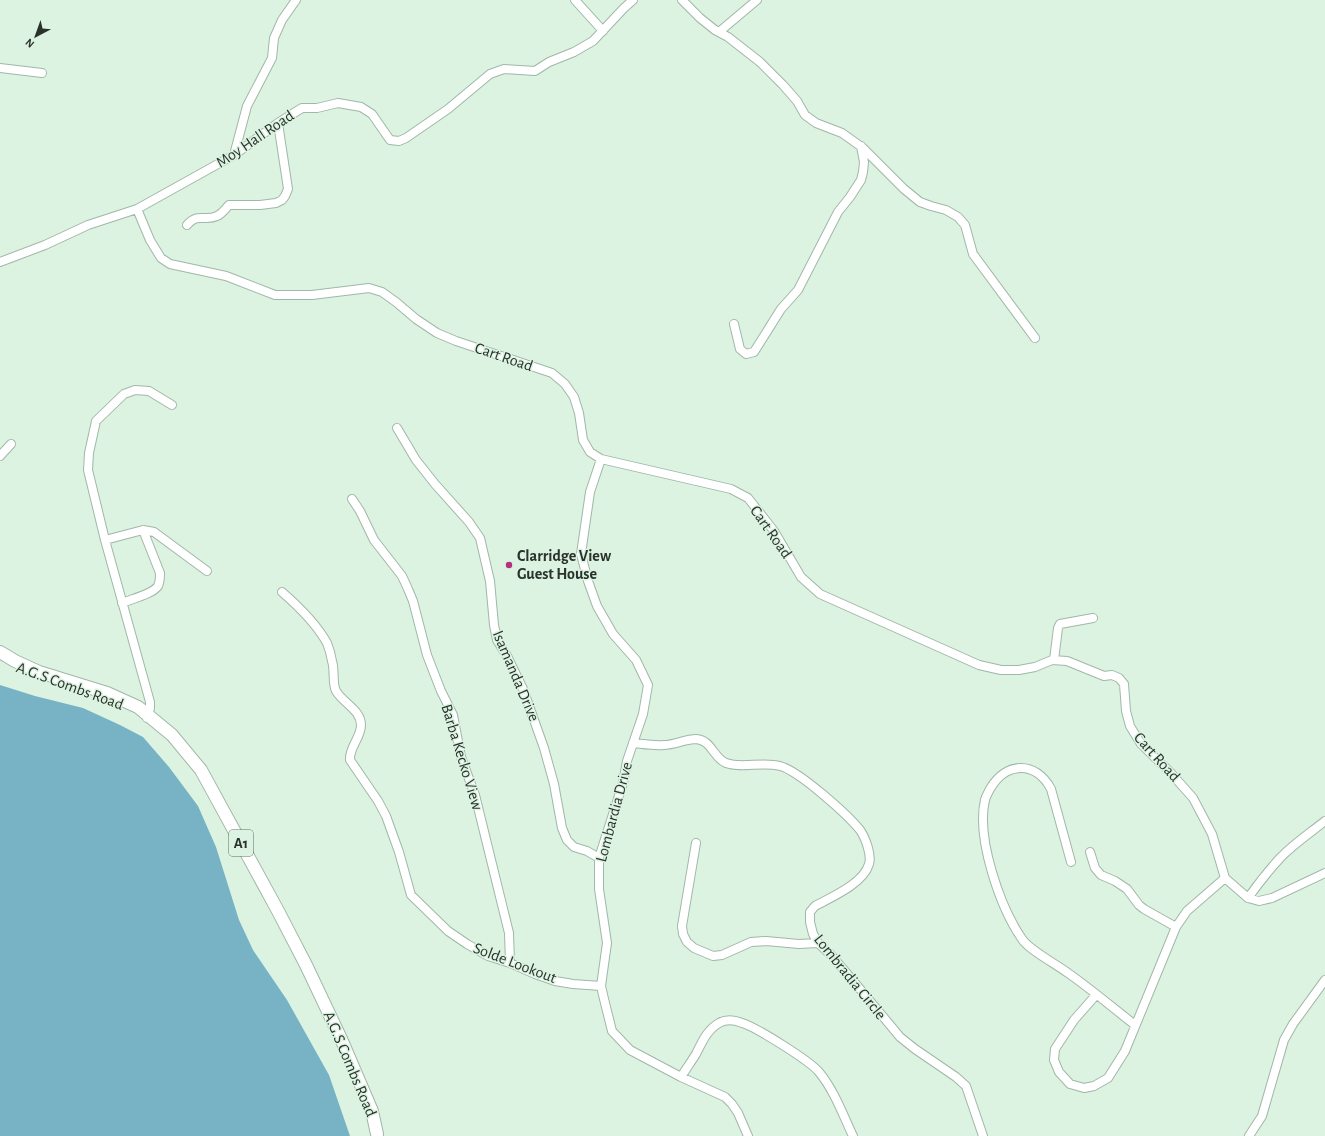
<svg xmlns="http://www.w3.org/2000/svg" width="1325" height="1136" font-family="'Alegreya Sans',sans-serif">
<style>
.water{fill:#77b3c5}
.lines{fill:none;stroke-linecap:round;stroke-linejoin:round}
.minor-casing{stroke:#a1b7a7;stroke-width:10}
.primary-casing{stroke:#a1b7a7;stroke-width:14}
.minor{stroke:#fff;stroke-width:8}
.primary{stroke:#fff;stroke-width:12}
.poi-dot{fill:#b2327f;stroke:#dcf3e1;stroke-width:1.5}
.labels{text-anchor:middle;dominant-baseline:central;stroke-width:3;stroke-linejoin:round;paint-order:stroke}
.shield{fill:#dcf3e1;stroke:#5f6c62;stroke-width:1}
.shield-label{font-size:15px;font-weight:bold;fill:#29322b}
.street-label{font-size:16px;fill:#29322b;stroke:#dcf3e1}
.poi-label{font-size:16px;font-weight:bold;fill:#29322b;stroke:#dcf3e1;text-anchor:start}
</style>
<rect width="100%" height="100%" fill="#dcf3e1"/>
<path class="water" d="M 0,685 L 35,696 L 83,708 L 120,725 L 143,737 L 169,767 L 198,806 L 216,847 L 239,920 L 253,950 L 287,1000 L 329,1075 L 350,1136 L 0,1136 Z"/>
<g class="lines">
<g class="minor-casing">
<path id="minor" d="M 575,0 L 603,31
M 682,0 L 700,18 L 715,30 L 728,37 L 760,62 L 783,85 L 797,101 L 805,115 L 816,123 L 842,133 L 863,148 L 904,189 L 920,202 L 931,206 L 946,210 L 958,217 L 965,225 L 973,254 L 1035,338
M 719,32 L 757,0
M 0,68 L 42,73
M 234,155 L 247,106 L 272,58 L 274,38 L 282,20 L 296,0
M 137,209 L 150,240 L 161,258 L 170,264 L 226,276 L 275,295 L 312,295 L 369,288 L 382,292 L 396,302 L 416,319 L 437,333 L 456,341 L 552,373 L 565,384 L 574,397 L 579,413 L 583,440 L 590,452 L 601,459 L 731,489 L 748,498 L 774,531 L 801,577 L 820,594 L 979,665 L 1001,670 L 1019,670 L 1035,667 L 1052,660 L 1067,661 L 1104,676 L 1112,675 L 1119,678 L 1124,684 L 1126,711 L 1130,726 L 1141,744 L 1169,771 L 1193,798 L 1212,834 L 1225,878 L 1248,898 L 1259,901 L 1272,898 L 1325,873
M 187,225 C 198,212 205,222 217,216 C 222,214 225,209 229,205 L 260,205 L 276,203 L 282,200 L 285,196 L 288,189 L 278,123
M 0,262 L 45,245 L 88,225 L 137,209 L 234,155 L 278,123 L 302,108 L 317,108 L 338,103 L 361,107 L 372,114 L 390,140 L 399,141 L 406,138 L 448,109 L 490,74 L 504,69 L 535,71 L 549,62 L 574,52 L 593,41 L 624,8 L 633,0
M 734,324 L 740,349 L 746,354 L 754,352 L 781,309 L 798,290 L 838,212 L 850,197 L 861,180 L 863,172 L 864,162 L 861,146
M 397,428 L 416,460 L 435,484 L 469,522 L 480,538 L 490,581 L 494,625 L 497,640 L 507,656 L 523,689 L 544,748 L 554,784 L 562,828 L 567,840 L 574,847 L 587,851 L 599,858
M 0,456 L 11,444
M 601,459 L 590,492 L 581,554 L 588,581 L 597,606 L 613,634 L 636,660 L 648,685 L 643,714 L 627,761 L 623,783 L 599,858 L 599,889 L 607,943 L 601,986 L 604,999 L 612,1031 L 630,1050 L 681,1077 L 725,1097 L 732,1104 L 738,1113 L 748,1136
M 352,499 L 360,511 L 374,540 L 402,576 L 408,589 L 413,601 L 427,655 L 441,691 L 453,715 L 461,757 L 475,795 L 509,933 L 510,963
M 105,540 L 143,530 L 154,532 L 207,571
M 282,592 C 297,605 317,625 327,643 C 329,648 331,655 332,661 C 335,670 332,683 336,691 C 343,703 361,710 361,725 C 361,738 349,747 350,760 L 378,801 L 386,816 L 399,852 L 411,895 L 448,931 L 467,944 L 488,956 L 510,963 L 535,974 L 555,981 L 573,984 L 601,986
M 122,603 C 131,599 153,594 158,586 C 160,582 160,577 160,573 L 143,530
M 1054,660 L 1058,628 L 1060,624 L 1093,618
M 147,718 L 150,708 L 150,702 L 105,540 L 88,470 L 89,453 L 96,421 L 124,394 L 135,390 L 149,391 L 172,405
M 633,743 C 643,744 654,746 664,745 C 674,745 686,739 696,739 C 712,740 713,758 726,763 C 742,769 762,761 780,766 C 799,771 847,814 860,830 C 865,837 872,855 869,864 C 864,883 832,897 815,906 L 810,912 L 810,922 L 813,934 L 818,943 L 831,955 L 850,977 L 900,1037 L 915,1049 L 956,1077 L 966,1086 L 983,1136
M 696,843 L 682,926 L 683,934 L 687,942 L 694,948 L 713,956 L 722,955 L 751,942 L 766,941 L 799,944 L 818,943
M 1090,852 L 1095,868 L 1101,875 L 1115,881 L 1127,889 L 1139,905 L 1144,909 L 1176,927
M 1071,862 L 1051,789 C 1036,761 1006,761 990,789 C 988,793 986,796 985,800 C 976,838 1000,907 1022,939 C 1029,950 1056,964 1068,973 C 1091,989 1113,1008 1135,1025
M 1248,898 C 1258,884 1269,870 1281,857 C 1295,843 1310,833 1325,821
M 1096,995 L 1074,1020 L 1055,1049 L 1054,1060 L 1059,1072 L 1070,1084 L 1084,1088 L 1094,1086 L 1108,1078 L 1125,1051 L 1176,927 L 1187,911 L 1225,878
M 681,1077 C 686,1069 691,1062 696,1054 C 702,1042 707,1030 719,1023 C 726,1019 735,1020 742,1023 C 756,1027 810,1061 819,1072 C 834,1090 843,1115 853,1136
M 1249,1136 L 1262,1116 L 1284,1040 L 1293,1024 L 1325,980"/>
</g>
<g class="primary-casing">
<path id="primary" d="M 0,652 L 15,661 L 39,672 L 107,693 L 138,707 L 172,735 L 201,770 L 278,911 L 306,965 L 342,1041 L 372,1111 L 377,1134"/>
</g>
<use href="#minor" class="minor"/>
<use href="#primary" class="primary"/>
</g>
<circle class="poi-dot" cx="509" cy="565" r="4"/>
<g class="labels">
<rect class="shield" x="229" y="830" width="24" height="26" rx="3"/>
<g class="shield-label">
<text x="241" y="843">A1</text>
</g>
<g class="street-label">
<text transform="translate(255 139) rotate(-34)">Moy Hall Road</text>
<text transform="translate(504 357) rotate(19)">Cart Road</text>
<text transform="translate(771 532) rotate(55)">Cart Road</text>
<text transform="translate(516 676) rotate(67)">Isamanda Drive</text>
<text transform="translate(70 686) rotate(20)">A.G.S Combs Road</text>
<text transform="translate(462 757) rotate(73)">Barba Kecko View</text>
<text transform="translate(1157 757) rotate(48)">Cart Road</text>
<text transform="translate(614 812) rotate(-75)">Lombardia Drive</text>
<text transform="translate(515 963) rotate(21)">Solde Lookout</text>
<text transform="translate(850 977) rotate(51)">Lombradia Circle</text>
<text transform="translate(350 1064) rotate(67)">A.G.S Combs Road</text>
</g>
<g class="poi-label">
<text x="517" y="556">Clarridge View<tspan x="517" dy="18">Guest House</tspan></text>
</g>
</g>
<g transform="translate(36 36) rotate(221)" stroke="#dcf3e1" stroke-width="3" paint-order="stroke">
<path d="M0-3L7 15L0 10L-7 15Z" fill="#29322b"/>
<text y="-6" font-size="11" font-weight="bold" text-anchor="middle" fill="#29322b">N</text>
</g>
</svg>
